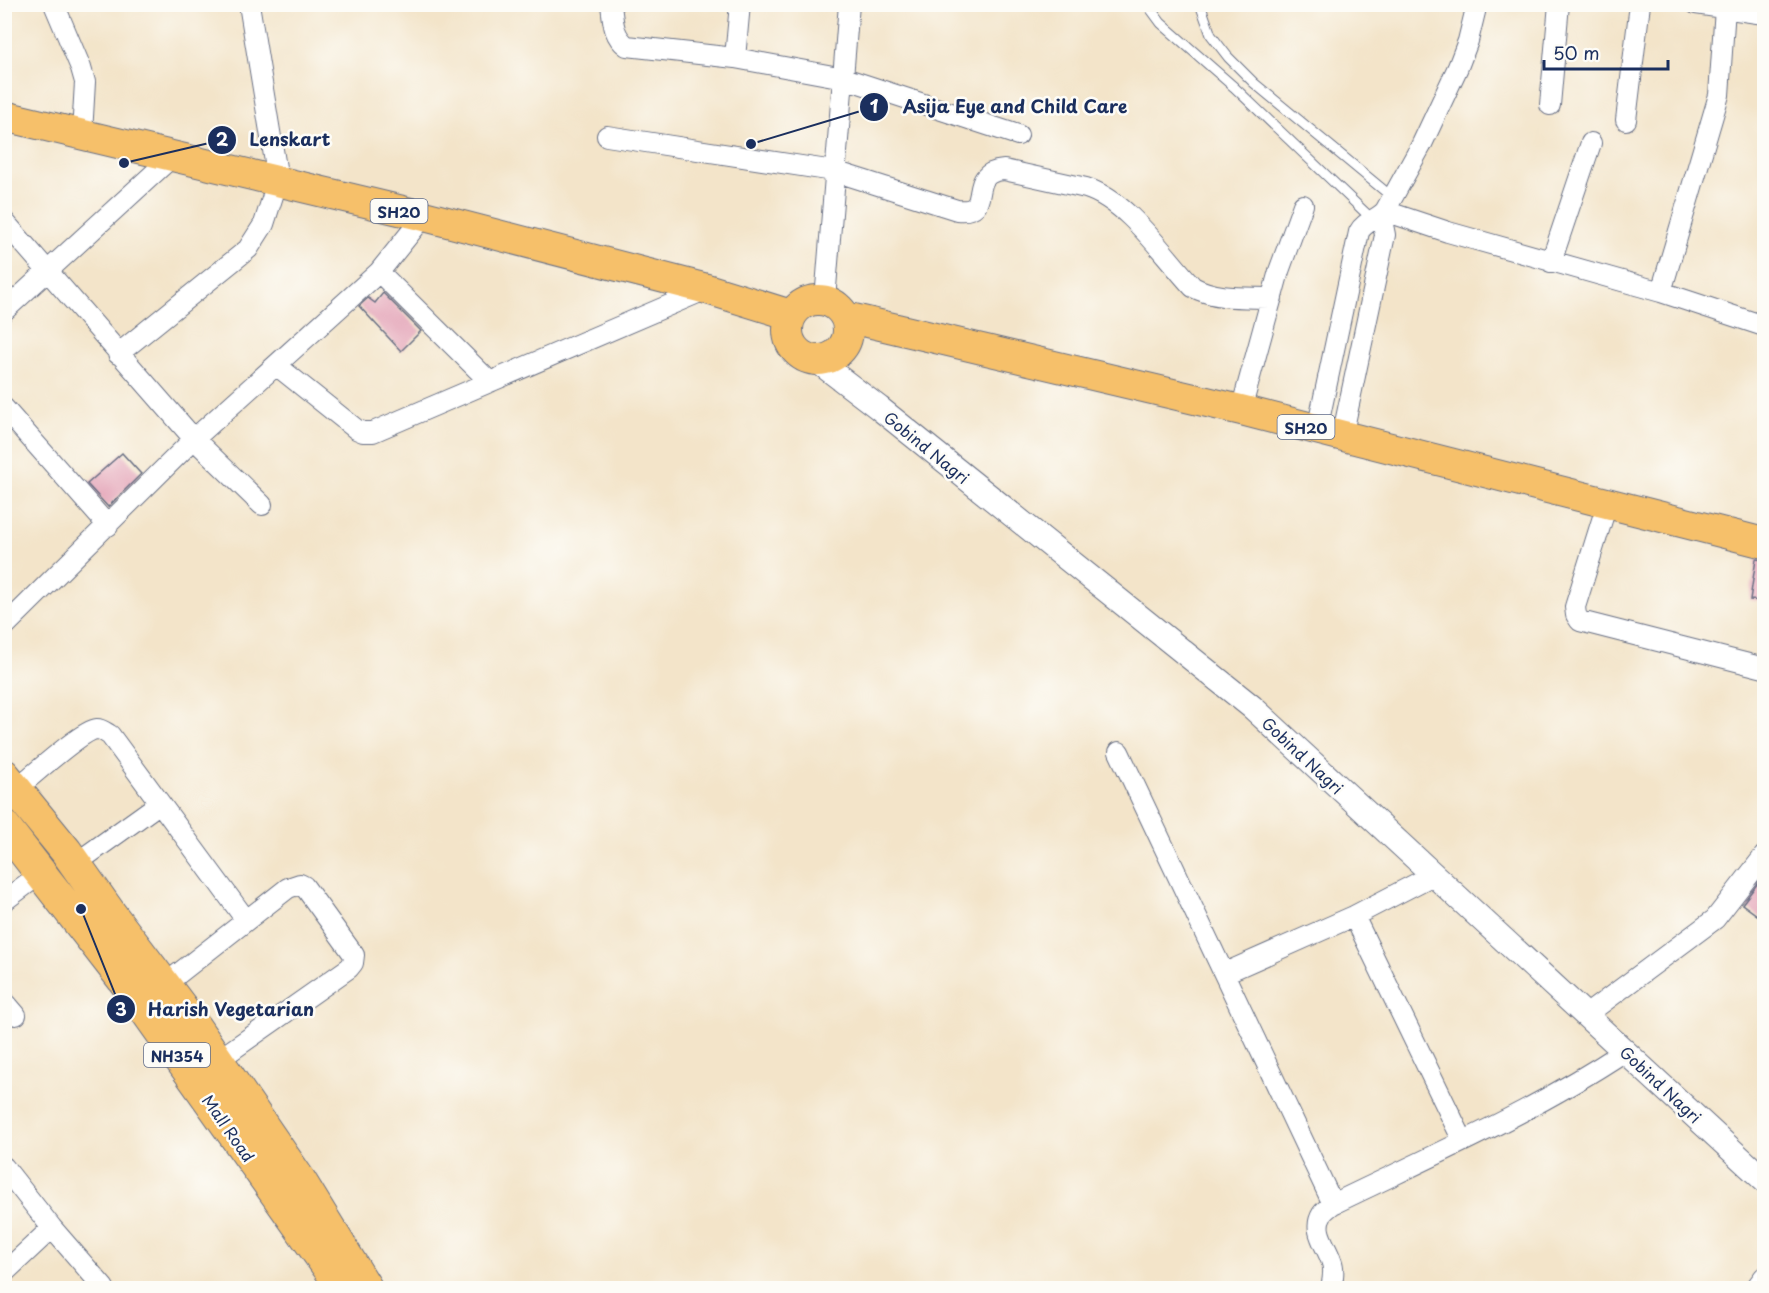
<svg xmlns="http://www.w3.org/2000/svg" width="1769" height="1293" font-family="'Playpen Sans',sans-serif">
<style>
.building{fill:#e4a4b8}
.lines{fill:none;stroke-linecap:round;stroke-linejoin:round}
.service-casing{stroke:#676e83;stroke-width:11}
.minor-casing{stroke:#676e83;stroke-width:22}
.tertiary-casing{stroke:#676e83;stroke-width:26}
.primary-casing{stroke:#676e83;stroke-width:32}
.trunk-casing{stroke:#676e83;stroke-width:34}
.service{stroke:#fff;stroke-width:9}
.minor{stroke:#fff;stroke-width:20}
.tertiary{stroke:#fff;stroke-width:24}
.primary{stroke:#f6c06b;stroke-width:30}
.trunk{stroke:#f6c06b;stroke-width:32}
.labels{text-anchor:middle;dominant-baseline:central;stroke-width:5;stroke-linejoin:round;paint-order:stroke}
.shield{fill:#fdfcf7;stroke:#5f6c8c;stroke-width:1.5}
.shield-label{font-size:15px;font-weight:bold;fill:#1b2f5e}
.street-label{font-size:16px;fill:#1b2f5e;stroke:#fdfcf7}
.leader{fill:none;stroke:#1b2f5e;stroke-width:2}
.callout-dot{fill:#1b2f5e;stroke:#fdfcf7;stroke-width:2}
.mark-label{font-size:18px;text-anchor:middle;font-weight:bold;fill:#fff}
.callout-label{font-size:18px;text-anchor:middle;font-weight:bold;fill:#1b2f5e;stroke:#fdfcf7;stroke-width:5;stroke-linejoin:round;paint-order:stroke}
</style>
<rect width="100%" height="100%" fill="#fdfcf7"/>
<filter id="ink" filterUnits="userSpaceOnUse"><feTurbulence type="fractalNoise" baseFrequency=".0167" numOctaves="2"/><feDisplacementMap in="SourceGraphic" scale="12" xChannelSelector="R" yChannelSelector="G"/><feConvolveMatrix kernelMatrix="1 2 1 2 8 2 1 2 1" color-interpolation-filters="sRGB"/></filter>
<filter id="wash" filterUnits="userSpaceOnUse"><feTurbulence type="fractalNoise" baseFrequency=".008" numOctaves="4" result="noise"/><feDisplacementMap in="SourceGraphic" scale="24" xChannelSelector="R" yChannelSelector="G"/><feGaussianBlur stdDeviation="1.35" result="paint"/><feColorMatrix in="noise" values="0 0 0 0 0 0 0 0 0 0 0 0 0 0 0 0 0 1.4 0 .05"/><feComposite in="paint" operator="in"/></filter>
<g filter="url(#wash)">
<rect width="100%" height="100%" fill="#f3e4c9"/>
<g id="blocks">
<path class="building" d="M 383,293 L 421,331 L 401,351 L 359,306 L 368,298 L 375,303 Z
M 122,453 L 141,474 L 108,507 L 87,484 Z
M 1756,559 L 1764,560 L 1764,601 L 1750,600 Z
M 1764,875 L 1764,920 L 1742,904 Z"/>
</g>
</g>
<g filter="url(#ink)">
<use href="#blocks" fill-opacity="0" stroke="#676e83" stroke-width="1.5"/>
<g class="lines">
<g class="service-casing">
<path id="service" d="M 1147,4 L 1161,23 L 1234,87 L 1372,219
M 1200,4 L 1211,35 L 1228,57 L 1254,83 L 1392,197"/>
</g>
<g class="minor-casing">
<path id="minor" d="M 54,4 L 81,68 L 85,82 L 82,134
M 611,4 C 613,21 613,36 627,46 L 735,58 L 844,78 L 1018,135
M 1696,4 L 1764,14
M 735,58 L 740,4
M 1550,105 L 1559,4
M 1626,120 L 1640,4
M 607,136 L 834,171 L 957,210 C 997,214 963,173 1004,170 L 1086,188 C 1128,201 1163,255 1193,287 C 1217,300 1244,297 1272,298
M 1385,211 L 1448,232 L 1661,292 L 1764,326
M 4,221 L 194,439 L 262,505
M 1551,262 L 1591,143
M 379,272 L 490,382
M 1661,292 L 1719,95 L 1725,8
M 825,300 L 849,4
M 4,311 L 173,156
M 118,354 L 248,249 L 264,224 L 278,180 L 249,4
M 276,365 L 356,429 L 363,432 L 373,432 L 707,289
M 4,408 L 108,526
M 1241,410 L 1279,271 L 1303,205
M 1317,430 L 1359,232 C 1365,221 1377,220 1385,211 L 1421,146 L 1458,67 L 1468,41 L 1477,4
M 1342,437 L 1385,235 L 1381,215
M 1607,504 L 1575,607 L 1576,615 L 1580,621 L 1764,668
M 4,627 L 194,439 L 379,272 L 424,216
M 1119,752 L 1333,1204
M 16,789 C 30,778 82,730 97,729 C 102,729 106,733 110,735 L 246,920
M 75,864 L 160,803
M 4,901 L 40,874
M 1354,916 L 1463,1141
M 1225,973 L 1354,916 L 1433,875
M 164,985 L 288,888 L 300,884 L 304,886 L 354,955 L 353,963 L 349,968 L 218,1060
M 4,1001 L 16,1015
M 1586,1015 L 1715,919 L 1764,856
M 4,1167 L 52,1228 L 104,1288
M 4,1273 L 52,1228
M 1331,1288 C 1333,1279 1335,1269 1331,1260 C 1326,1245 1312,1230 1322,1214 C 1324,1211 1329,1207 1333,1204 C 1432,1156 1533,1112 1625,1051
M 1756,1288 L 1764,1277"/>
</g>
<g class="tertiary-casing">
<path id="tertiary" d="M 816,360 L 879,408 L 1252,707 L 1764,1180"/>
</g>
<g class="primary-casing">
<path id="primary" d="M 4,116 L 424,216 L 707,289 L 791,315
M788 330a30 30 0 1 1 60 0a30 30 0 1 1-60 0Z
M 846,317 L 1241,410 L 1764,543"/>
</g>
<g class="trunk-casing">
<path id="trunk" d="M 4,775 L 66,851 L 112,916 L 181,1007 L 299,1179 L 366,1288
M 4,826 L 129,987 L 343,1288"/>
</g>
<use href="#service" class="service"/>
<use href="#minor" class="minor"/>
<use href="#tertiary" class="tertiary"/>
<use href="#primary" class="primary"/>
<use href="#trunk" class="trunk"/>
</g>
</g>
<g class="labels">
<g class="shield">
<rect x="370.5" y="199" width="57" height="24" rx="4.5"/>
<rect x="1277.5" y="415" width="57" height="24" rx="4.5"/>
<rect x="144" y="1043" width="66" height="24" rx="4.5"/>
</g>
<g class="shield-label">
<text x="399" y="211">SH20</text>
<text x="1306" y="427">SH20</text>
<text x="177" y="1055">NH354</text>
</g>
<g class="street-label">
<text transform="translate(927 447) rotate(39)">Gobind Nagri</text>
<text transform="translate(1303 755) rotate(43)">Gobind Nagri</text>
<text transform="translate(1661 1084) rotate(43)">Gobind Nagri</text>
<text transform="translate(229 1128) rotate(55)">Mall Road</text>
</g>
</g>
<path class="leader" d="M751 144L874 107M124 163L222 140M81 909L121 1009"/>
<g class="callout-dot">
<circle cx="751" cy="144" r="6"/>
<circle cx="124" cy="163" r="6"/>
<circle cx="81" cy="909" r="6"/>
<circle cx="874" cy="107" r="15"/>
<circle cx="222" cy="140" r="15"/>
<circle cx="121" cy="1009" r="15"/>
</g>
<g class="mark-label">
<text x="874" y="113">1</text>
<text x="222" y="146">2</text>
<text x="121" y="1016">3</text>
</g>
<g class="callout-label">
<text x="1015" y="113">Asija Eye and Child Care</text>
<text x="290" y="146">Lenskart</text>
<text x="231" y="1016">Harish Vegetarian</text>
</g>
<rect width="1769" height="1293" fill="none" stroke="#fdfcf7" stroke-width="24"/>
<path d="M1544 60v9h124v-9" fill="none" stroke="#1b2f5e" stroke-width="3"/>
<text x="1553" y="60" font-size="18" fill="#1b2f5e" stroke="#fdfcf7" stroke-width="4.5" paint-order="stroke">50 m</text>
</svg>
